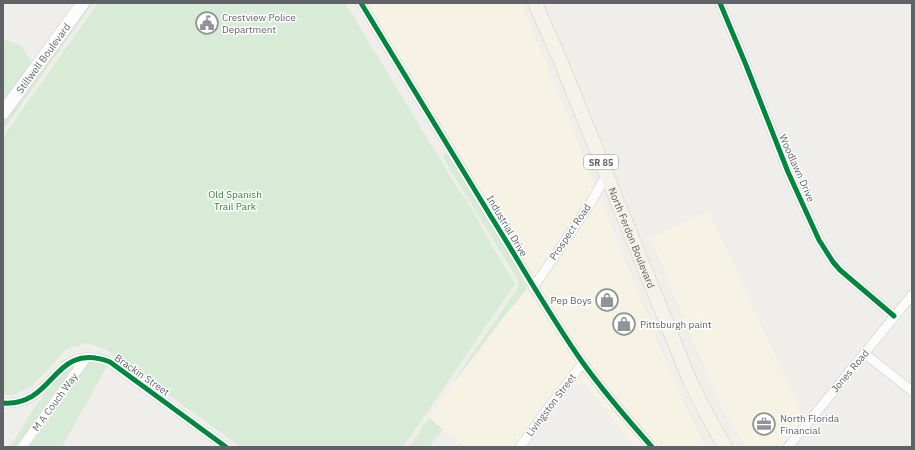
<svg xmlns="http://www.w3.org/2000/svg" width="915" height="450" font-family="'IBM Plex Sans',sans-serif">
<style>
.commercial{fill:#f7f3e4}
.green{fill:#d8ebd6}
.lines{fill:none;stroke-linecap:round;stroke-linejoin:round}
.street-casing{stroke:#cbcccc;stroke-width:10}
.secondary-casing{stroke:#cacacb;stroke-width:14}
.primary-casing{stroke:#d7ceb8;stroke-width:15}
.street{stroke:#fdfcfc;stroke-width:9}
.secondary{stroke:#fdfcfc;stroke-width:13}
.primary{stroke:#f4f2e9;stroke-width:14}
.cycleway-casing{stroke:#fff;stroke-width:8}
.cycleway{stroke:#00873e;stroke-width:5}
.labels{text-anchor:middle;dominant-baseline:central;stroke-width:3;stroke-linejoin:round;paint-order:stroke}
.shield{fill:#fff;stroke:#8f9295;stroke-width:1}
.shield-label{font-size:9px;font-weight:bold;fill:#5f6368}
.poi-label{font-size:10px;fill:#5f6368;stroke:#fff;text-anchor:start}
.street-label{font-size:10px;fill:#5f6368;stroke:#fff}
.park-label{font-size:10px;fill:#348238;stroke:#fff}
</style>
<rect width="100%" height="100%" fill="#efeeea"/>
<path class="commercial" d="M 367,3 L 521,3 L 595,186 L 534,277 Z
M 599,197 L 663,355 L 688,413 L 706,447 L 658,447 L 615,397 L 589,364 L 590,363 L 587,360 L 539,288 Z
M 709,211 L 799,408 L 801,423 L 781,447 L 745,447 L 723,408 L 694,343 L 651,238 Z
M 527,289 L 578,363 L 544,404 L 514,447 L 466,447 L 429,418 L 443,397 L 506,314 Z
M 584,371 L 608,402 L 646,447 L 635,447 L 585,384 L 574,384 Z"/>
<path class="green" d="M 89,3 L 93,3 L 3,130 L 3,122 Z
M 98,3 L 345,3 L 458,189 L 473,210 L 484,232 L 515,284 L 403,447 L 241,447 L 105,349 L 87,343 L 66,349 L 45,373 L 30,387 L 13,395 L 3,395 L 3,137 Z
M 3,39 L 22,46 L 32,64 L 3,105 Z
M 448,153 L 502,242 L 527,287 L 527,289 L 506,314 L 455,381 L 454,381 L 519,286 L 519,282 L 442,156 Z
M 90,361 L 107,366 L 62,447 L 29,447 Z
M 75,365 L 16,447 L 10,447 C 27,420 48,381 75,365 Z
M 429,418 L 443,429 L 429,447 L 409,447 Z"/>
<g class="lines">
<g class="street-casing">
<path id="street" d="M 361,3 C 404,74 447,144 490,215 C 521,264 549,315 583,363 C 604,392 628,420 652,447
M 720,3 L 746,65 L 788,172 L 819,240 L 833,262 L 840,270 L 894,316
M 533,288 L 590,204 L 606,176
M 865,354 L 912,391
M 3,403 C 56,407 52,340 110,362 L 226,447
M 22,447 L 87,357
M 520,447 L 549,407 L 583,363
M 788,447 L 912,295"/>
</g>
<g class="secondary-casing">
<g id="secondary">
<path id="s1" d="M 3,113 L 83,3"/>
</g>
</g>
<g class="primary-casing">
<g id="primary">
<path id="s2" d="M 535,3 L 561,62 L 690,381 L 704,409 L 725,447"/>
</g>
</g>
<use href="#street" class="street"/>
<use href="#secondary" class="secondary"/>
<use href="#primary" class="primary"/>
<g class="cycleway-casing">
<path id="cycleway" d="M 361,3 C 404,74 447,144 490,215 C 521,264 549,315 583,363 C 604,392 628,420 652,447
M 720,3 L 746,65 L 788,172 L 819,240 L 833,262 L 840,270 L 894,316
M 3,403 C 56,407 52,340 110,362 L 226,447"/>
</g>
<use href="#cycleway" class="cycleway"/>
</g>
<defs>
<g id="civic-ring" transform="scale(1.15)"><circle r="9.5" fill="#fff" stroke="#919496" stroke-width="1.5"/><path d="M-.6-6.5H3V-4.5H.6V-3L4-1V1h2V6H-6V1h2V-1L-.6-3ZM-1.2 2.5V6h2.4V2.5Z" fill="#919496"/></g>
<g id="shop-ring" transform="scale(1.15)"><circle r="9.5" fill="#fff" stroke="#919496" stroke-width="1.5"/><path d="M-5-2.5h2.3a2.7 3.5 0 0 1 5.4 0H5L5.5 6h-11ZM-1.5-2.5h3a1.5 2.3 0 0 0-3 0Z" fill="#919496"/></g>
<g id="office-ring" transform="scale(1.15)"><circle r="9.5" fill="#fff" stroke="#919496" stroke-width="1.5"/><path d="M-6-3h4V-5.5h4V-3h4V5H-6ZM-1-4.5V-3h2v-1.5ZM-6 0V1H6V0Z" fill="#919496"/></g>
</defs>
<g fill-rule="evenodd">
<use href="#civic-ring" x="207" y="23"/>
<use href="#shop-ring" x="607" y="300"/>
<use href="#shop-ring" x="624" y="324"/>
<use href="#office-ring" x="764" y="424"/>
</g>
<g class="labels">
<rect class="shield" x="584" y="155" width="34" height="14" rx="3"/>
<g class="shield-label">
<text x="601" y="162">SR 85</text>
</g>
<g class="poi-label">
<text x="222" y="17">Crestview Police<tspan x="222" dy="12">Department</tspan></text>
<text x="592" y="300" text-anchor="end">Pep Boys</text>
<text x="640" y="324">Pittsburgh paint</text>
<text x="780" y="418">North Florida<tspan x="780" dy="12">Financial</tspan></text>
</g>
<g class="street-label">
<text stroke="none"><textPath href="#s1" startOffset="68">Stillwell Boulevard</textPath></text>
<text transform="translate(797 168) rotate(66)">Woodlawn Drive</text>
<text transform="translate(507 226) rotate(59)">Industrial Drive</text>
<text transform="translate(570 232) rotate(-56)">Prospect Road</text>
<text stroke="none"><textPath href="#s2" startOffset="254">North Ferdon Boulevard</textPath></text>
<text transform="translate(850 371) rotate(-50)">Jones Road</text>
<text transform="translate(142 375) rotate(35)">Brackin Street</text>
<text transform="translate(55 402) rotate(-54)">M A Couch Way</text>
<text transform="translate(551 405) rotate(-53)">Livingston Street</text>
</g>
<g class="park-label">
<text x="235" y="194">Old Spanish<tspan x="235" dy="12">Trail Park</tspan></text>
</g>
</g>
<rect width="915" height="450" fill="none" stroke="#5f6368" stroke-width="8"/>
</svg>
